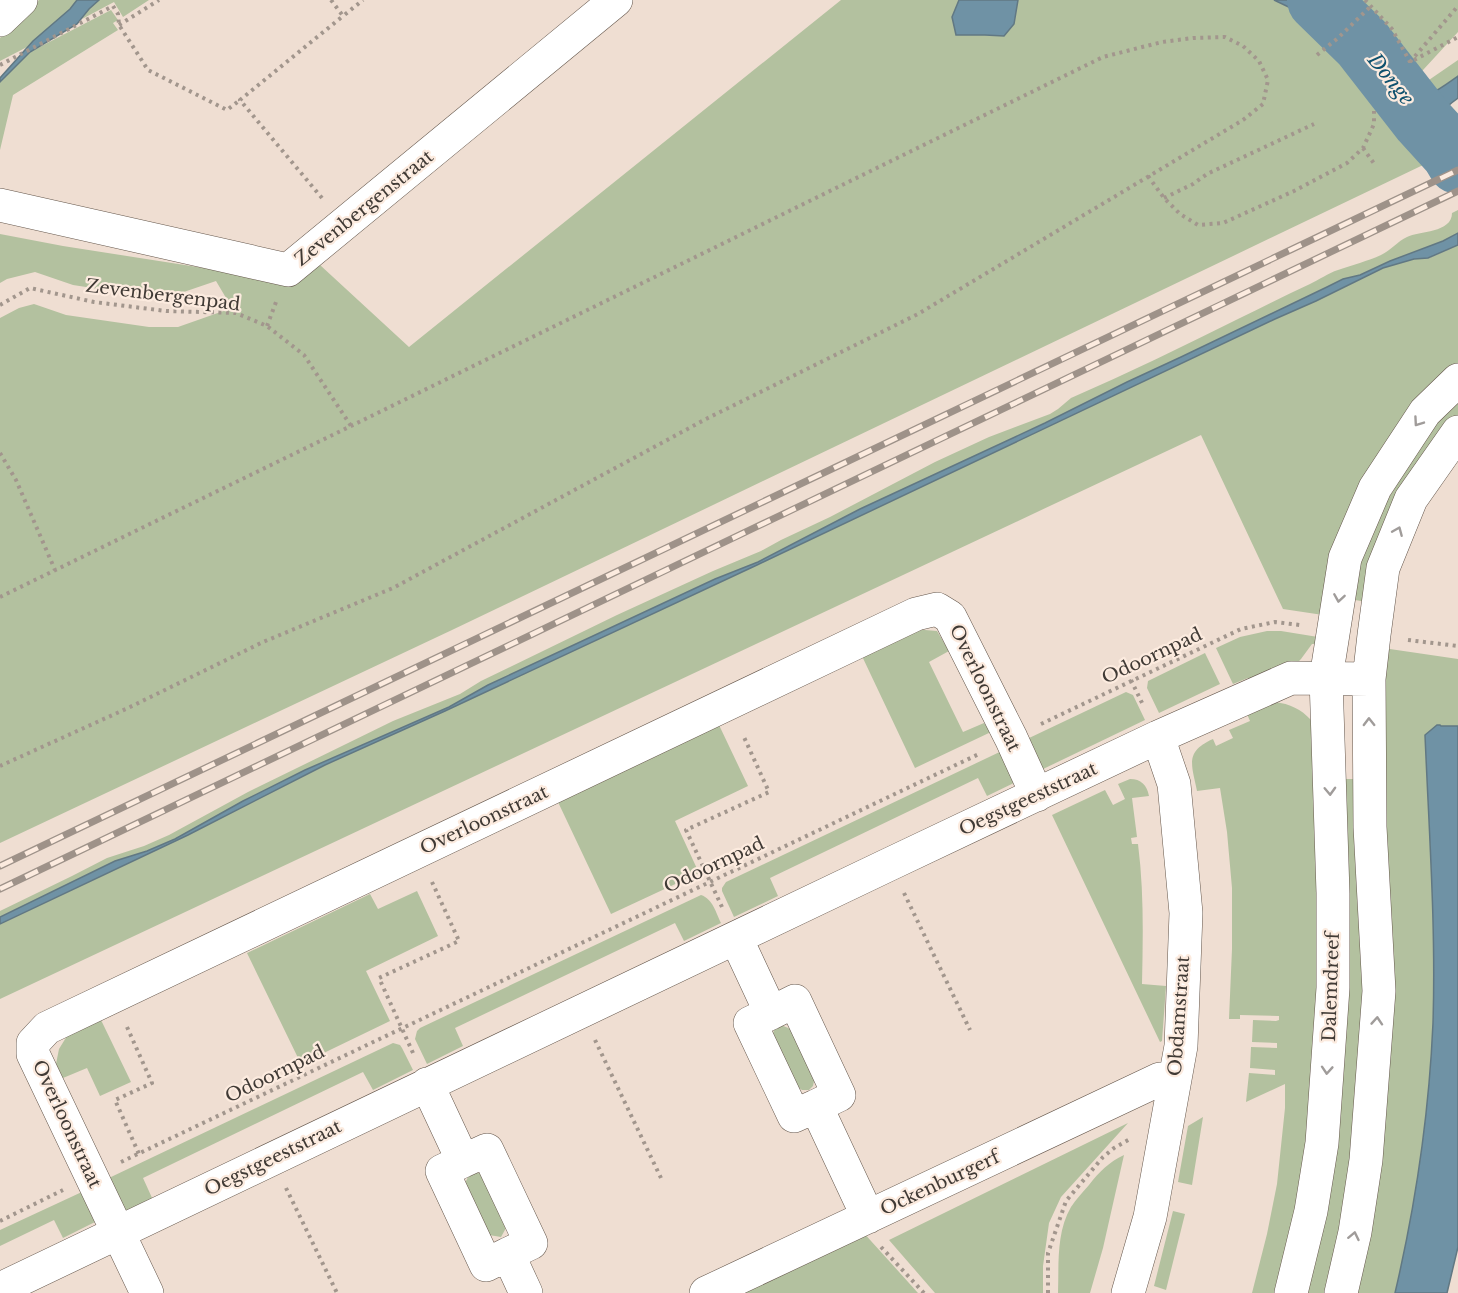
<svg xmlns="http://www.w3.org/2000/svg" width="1458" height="1293" font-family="'Libre Baskerville',serif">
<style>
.green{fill:#b3c19f}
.water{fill:#6f92a5;stroke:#617883;stroke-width:1.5}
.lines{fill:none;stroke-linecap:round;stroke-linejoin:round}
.river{stroke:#6f92a5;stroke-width:62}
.minor-casing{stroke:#64564b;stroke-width:34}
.path{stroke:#a2968d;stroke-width:4;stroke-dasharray:3 4.5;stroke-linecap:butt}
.minor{stroke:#fff;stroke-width:33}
.rail-casing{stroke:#9e9289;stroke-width:7}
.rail{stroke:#fcebdf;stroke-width:4.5;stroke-dasharray:14;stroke-linecap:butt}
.oneway{stroke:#a09c9a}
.labels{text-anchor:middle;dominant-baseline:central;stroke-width:4.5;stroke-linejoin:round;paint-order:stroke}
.street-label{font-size:18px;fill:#403a35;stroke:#fcebdf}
.water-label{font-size:20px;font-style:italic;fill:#0e516e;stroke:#fcebdf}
</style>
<rect width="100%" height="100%" fill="#efded2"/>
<path class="green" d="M 39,0 L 77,0 L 70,9 L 29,46 L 0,61 L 0,38 Z
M 99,0 L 149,0 L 123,17 L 114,2 L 82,19 L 89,9 Z
M 841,0 L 959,0 L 952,17 L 985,35 L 1003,36 L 1014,24 L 1018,0 L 1274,0 L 1314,19 L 1336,0 L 1458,0 L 1458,32 L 1400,95 L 1426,82 L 1458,60 L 1458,76 L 1431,94 L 1412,99 L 1431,141 L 1444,155 L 452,630 L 0,843 L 0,318 L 19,308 L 34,304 L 66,315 L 149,327 L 178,327 L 232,308 L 216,281 L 172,296 L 151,297 L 73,285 L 35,272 L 7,279 L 0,283 L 0,234 L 63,246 L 223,271 L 320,265 L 409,347 Z
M 111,10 L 118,20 L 113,23 L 118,30 L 13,95 L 0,150 L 0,82 L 30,52 Z
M 1458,210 L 1458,233 L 1443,241 L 1390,261 L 1360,275 L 1343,279 L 1327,287 L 1181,357 L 1127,382 L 1045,423 L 860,509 L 758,562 L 715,579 L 488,685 L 449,707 L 305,770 L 243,801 L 175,839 L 147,851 L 115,861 L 0,917 L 0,911 L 72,876 L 107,858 L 144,846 L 169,835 L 248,792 L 393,721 L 460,694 L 481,681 L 617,615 L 713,571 L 761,551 L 781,540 L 830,517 L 935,462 L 989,437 L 1050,414 L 1058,409 L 1071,398 C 1128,373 1184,346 1240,318 C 1263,307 1286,295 1310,284 C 1319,280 1328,273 1338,270 C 1352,265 1368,261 1381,255 C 1391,250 1398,241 1407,237 C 1419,231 1452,233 1452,213 Z
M 1458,245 L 1458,367 L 1323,615 L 1283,609 L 1201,435 L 0,999 L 0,924 L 188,835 L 325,765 L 445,711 L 757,565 L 1275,319 L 1316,301 L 1383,268 L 1414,259 L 1429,258 Z
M 1458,399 L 1458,422 L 1367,602 L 1349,599 L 1353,583 L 1381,510 L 1433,427 Z
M 913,629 L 937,631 L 949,651 L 929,662 L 963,732 L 984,723 L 991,732 L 915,768 L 861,654 Z
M 1267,631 L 1281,631 L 1318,637 L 1319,644 L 1312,644 L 1301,659 L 1295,665 L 1249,681 L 1248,678 L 1233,684 L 1216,648 L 1240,637 Z
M 1383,648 L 1458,659 L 1458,726 L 1441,726 L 1425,736 C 1429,831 1436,927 1433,1023 C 1429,1114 1416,1204 1395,1293 L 1348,1293 Z
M 1205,653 L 1220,684 L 1159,713 L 1147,688 L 1148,681 Z
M 1126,692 L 1133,695 L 1145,720 L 987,796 L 978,778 L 770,878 L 778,896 L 734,917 L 722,891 L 722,888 L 726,882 Z
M 1275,702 C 1290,704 1301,709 1311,720 L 1322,1056 L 1282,1293 L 1252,1293 L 1267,1234 L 1277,1184 L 1285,1108 L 1285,1084 L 1246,1102 L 1249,1073 L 1275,1075 L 1275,1070 L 1250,1068 L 1251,1047 L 1277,1048 L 1277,1043 L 1252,1042 L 1253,1020 L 1276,1021 L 1279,1020 L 1279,1016 L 1240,1015 L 1240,1019 L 1229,1019 L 1232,949 L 1232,888 L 1227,832 L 1220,788 L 1197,791 C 1192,765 1184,752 1213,739 L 1216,746 L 1233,738 L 1229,730 L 1250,721 L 1247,714 Z
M 719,725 L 748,786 L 675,821 L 699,873 L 611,914 L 558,802 Z
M 1130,779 C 1141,779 1147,785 1149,796 L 1132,798 L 1137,837 L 1131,838 L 1132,844 L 1138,844 C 1144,891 1143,937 1142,984 L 1166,986 L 1162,1041 L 1160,1042 L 1052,815 L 1105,790 L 1113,805 L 1125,799 L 1118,784 Z
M 1342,779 L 1360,779 L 1366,980 L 1350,1172 L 1335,1250 L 1324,1293 L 1306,1293 L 1337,1133 L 1343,1079 L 1346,1036 L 1348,993 Z
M 417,891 L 438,936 L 366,971 L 390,1021 L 301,1064 L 247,953 L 370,894 L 378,909 Z
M 701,895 C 713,899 716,913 721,923 L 684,941 L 675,923 L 455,1028 L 463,1046 L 427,1064 L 415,1039 L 417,1031 L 420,1028 Z
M 101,1020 L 131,1082 L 100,1096 L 87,1068 L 63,1078 L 56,1064 L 59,1049 L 67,1036 Z
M 781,1025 L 793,1030 L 815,1076 L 813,1086 L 809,1090 L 802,1090 L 793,1084 L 772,1038 L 774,1030 Z
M 393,1043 L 400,1045 L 402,1048 L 413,1070 L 373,1090 L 363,1072 L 143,1178 L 153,1200 L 119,1217 L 108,1180 L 111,1177 Z
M 1203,1117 L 1192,1185 L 1178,1182 L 1188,1126 Z
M 1128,1123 L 1061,1197 L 1049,1223 L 1043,1266 L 1043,1293 L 935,1293 L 889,1240 Z
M 1124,1155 L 1103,1248 L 1090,1293 L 1058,1293 C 1059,1264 1056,1233 1071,1207 C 1076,1199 1083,1192 1089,1185 C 1099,1172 1109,1162 1124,1155 Z
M 470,1173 L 478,1173 L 482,1174 L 506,1228 L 501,1237 L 489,1235 L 464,1185 Z
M 84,1191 L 103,1218 L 63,1238 L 54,1220 L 0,1246 L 0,1230 Z
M 1173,1211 L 1185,1214 L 1166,1290 L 1154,1286 Z
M 862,1231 L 918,1293 L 728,1293 Z"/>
<path class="water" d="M 77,0 L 99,0 L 89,9 L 77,24 L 30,52 L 0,82 L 0,78 L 33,41 L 70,9 Z
M 959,0 L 1018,0 L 1014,24 L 1004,36 L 985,35 L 956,35 L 952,17 Z
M 1274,0 L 1336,0 L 1336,1 L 1314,19 Z
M 1458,76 L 1458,98 C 1448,105 1432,117 1442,132 C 1446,137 1453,141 1458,145 L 1458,176 L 1444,155 L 1431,141 L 1419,138 L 1395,105 L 1405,98 C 1426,101 1442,87 1458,76 Z
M 1458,233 L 1458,245 L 1428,258 L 1414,259 L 1383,268 L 1316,301 L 1275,319 L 757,565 L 445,711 L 325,765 L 188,835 L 0,924 L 0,917 L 115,861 L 147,851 L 175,839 L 243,801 L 305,770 L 449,707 L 488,685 L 715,579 L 758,562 L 860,509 L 1045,423 L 1127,382 L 1181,357 L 1327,287 L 1343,279 L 1360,275 L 1390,261 L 1443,241 Z
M 1437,725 L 1440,725 L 1441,726 L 1458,726 L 1458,1247 L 1447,1293 L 1395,1293 C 1416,1203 1429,1115 1433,1023 C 1436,927 1429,831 1425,735 Z"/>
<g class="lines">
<path class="river" d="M 1318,0 L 1362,43 L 1422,120 L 1452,153 L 1458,163"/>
<g class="minor-casing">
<path id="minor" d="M 0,20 L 21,0
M 0,205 L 288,270 L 616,0
M 736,938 L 771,1013 L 795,1001 L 839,1095 L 816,1106 L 868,1217
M 771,1013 L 750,1023 L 794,1116 L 816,1106
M 427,1084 L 463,1161 L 487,1150 L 531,1243 L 508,1254 L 526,1293
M 463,1161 L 442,1171 L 486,1265 L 508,1254
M 0,1289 L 890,864 L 1158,737 L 1291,678 L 1369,679
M 147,1293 L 33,1054 L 33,1043 L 47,1028 L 916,614 L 937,609 L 950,617 L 1011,738 L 1037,795
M 706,1293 L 1160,1079 L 1175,1077
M 1128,1293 L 1150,1217 L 1181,1046 L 1186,913 L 1174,784 L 1158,737
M 1291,1293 L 1311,1211 L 1322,1143 L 1333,988 L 1333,893 L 1326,678 L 1345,558 L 1375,488 L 1425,412 L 1458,380
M 1341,1293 L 1355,1232 L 1366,1160 L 1379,991 L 1370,827 L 1369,679 L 1374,635 L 1383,568 L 1411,499 L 1458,432"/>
</g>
<path class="path" d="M 331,0 L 343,16 L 363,0
M 1365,0 L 1392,29 L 1410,62
M 119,25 L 159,0
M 1317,55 L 1338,38 L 1371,6
M 1414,60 L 1458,37
M 1410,62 L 1458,6
M 0,65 L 113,6 L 118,14 L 119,25 L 148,70 L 227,110 L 240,100
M 1363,148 L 1375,165
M 1148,176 L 1164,198 L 1180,214 L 1198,225 L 1223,223 L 1294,191 L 1347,163 L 1363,148 L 1374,124 L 1374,111
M 322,198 L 240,100 L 343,16
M 1164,198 L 1193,184 L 1207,174 L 1314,124
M 0,305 L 30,288 L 94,302 L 166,311 L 236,313 L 267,326 L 304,355 L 351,426
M 267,326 L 276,302
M 0,453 L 16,480 L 55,570
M 0,597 L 351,426 L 1103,57 L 1162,42 L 1193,38 L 1225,37 L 1243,46 L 1259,61 L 1268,80 L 1263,104 L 1243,120 L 918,314 L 706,419 L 393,588 L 263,642 L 128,708 L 0,766
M 1408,640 L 1458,646
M 1131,680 L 1144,707
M 1041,724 L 1241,629 L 1275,622 L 1300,625
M 904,893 L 970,1030
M 722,907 L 686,830 L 769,792 L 743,735
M 127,1027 L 152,1083 L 115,1100 L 139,1154
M 595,1040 L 661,1178
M 413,1053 L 379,978 L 459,941 L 432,882
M 121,1162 L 981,753
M 286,1188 L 337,1293
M 0,1221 L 63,1190
M 881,1247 L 924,1293
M 1048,1293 L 1048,1253 L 1066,1201 L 1103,1157 L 1114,1148 L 1130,1139"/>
<use href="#minor" class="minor"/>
<g class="rail-casing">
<path id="rail" d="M 0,866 L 1458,170
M 0,889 L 1458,191"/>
</g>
<use href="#rail" class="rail"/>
</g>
<defs><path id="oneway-chevron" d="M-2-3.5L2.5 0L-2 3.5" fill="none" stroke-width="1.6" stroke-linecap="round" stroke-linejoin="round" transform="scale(1.5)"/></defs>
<g class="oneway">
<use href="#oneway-chevron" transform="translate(1418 422) rotate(125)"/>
<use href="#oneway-chevron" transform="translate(1398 531) rotate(-67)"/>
<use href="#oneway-chevron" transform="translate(1339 598) rotate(99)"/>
<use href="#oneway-chevron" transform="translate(1369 722) rotate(-91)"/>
<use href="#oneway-chevron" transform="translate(1330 791) rotate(88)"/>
<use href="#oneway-chevron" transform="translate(1377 1021) rotate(-86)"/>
<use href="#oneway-chevron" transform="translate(1327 1070) rotate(94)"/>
<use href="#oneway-chevron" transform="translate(1354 1236) rotate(-78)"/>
</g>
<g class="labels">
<g class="street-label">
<text transform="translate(364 208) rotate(-39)">Zevenbergenstraat</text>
<text transform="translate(163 295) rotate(7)">Zevenbergenpad</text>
<text transform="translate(1152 656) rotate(-25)">Odoornpad</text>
<text transform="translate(985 688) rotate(64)">Overloonstraat</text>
<text transform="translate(1028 799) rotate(-25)">Oegstgeeststraat</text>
<text transform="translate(484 820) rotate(-25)">Overloonstraat</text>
<text transform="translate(714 865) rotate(-25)">Odoornpad</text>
<text transform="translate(1331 987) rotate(-88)">Dalemdreef</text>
<text transform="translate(1179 1016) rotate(-86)">Obdamstraat</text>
<text transform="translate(275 1074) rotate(-26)">Odoornpad</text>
<text transform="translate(67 1124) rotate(65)">Overloonstraat</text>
<text transform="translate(273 1158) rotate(-26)">Oegstgeeststraat</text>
<text transform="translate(940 1183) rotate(-25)">Ockenburgerf</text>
</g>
<g class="water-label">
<text transform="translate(1391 79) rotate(51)">Donge</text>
</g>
</g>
</svg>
